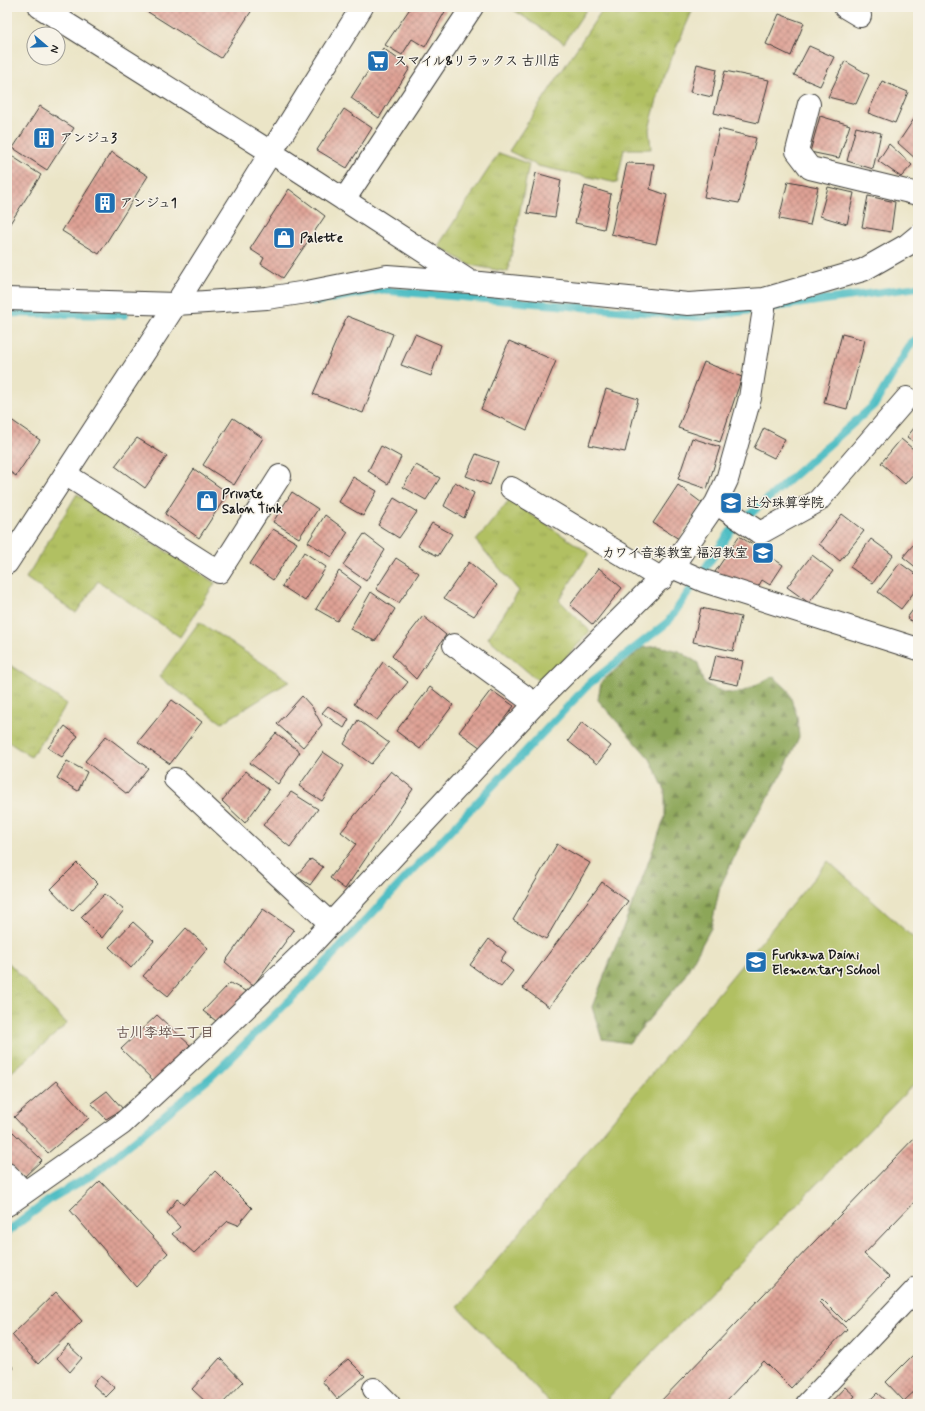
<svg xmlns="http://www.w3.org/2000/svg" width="925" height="1411" font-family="Mynerve,'Klee One',sans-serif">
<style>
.grass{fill:url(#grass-tufts);stroke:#666e3f}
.forest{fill:url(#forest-firs);stroke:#54613a}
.park{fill:#b1c062;stroke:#666e3f}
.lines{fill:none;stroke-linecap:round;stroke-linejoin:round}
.stream{stroke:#4fbec4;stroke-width:8}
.building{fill:url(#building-cross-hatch)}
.street-casing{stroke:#3b3a36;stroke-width:24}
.secondary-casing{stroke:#3b3a36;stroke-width:24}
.street{stroke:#fff;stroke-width:22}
.secondary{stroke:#fff;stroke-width:22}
.labels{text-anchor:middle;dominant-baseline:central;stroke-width:3;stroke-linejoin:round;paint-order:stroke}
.poi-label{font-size:13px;font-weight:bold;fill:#1c1c1c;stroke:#f7f3e8;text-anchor:start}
.neighbourhood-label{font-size:14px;font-weight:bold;fill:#604b46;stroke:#f7f3e8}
</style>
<defs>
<pattern id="grass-tufts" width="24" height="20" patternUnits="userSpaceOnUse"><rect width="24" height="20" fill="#b1c062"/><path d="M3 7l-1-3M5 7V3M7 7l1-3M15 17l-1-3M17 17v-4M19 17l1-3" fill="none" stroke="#98a454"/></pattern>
<pattern id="forest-firs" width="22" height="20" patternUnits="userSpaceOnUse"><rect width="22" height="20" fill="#8ca658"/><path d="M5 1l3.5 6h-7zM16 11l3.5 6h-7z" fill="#728648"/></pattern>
<pattern id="building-cross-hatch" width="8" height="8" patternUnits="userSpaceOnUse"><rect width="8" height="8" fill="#dfa295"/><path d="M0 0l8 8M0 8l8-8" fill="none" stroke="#b48379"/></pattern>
</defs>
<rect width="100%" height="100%" fill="#f7f3e8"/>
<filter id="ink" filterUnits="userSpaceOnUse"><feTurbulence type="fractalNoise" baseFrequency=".025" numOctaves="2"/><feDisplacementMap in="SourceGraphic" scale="8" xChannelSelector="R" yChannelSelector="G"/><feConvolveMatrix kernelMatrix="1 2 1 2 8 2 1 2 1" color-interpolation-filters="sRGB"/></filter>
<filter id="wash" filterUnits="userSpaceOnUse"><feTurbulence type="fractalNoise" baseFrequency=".012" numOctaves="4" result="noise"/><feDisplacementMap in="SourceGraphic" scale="16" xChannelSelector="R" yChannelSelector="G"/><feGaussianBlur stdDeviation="0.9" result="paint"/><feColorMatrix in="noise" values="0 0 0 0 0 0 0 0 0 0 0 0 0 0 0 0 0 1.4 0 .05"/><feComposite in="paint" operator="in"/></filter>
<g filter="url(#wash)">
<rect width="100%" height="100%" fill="#ebe5c7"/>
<path class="grass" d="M 509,7 L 588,7 L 564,43 Z
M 604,7 L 694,7 L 663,78 L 649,129 L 651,149 L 624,149 L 617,183 L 538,166 L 509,151 Z
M 499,153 L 529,164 L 508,272 L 470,265 L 438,246 Z
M 77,494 L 215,583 L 180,637 L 98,581 L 76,613 L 26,578 Z
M 509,500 L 589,553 L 559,600 L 590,631 L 542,684 L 488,638 L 519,591 L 476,541 Z
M 199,622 L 290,681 L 222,723 L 159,677 Z
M 7,663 L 67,704 L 31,757 L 7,741 Z
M 7,961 L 67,1024 L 7,1076 Z"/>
<path class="forest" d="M 658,646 L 679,651 L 698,663 L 703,682 C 737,702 741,692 773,676 L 788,690 L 797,716 L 799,737 L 783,772 L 742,841 L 720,887 L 711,928 L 683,979 L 629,1043 L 602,1039 L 592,1007 L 644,874 L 665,817 L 665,790 L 650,759 L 598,700 L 601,682 L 642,648 Z"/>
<path class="park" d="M 828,861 L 918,942 L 918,1080 L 602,1404 L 551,1404 L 458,1307 Z"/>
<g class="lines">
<path class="stream" d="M 313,302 L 379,290 L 701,317 L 918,287
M 7,313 L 125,315
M 7,1232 L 52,1198 L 94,1174 L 211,1077 L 297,993 L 590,683 L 668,622 L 730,532 L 875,404 L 912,342 L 918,338"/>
</g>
<g id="blocks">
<path class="building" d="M 140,7 L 254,7 L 221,58 Z
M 411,7 L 447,8 L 425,47 L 412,39 L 402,55 L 385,45 Z
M 779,14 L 804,23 L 791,56 L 766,44 Z
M 809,46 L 834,57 L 820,86 L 794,75 Z
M 383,48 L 410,68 L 379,118 L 351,98 Z
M 845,61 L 869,75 L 856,104 L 828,97 Z
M 697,64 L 717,69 L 712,97 L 690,92 Z
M 725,71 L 769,80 L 758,123 L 714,113 Z
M 882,81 L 908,92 L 895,123 L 868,113 Z
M 40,106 L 74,128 L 47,170 L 13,148 Z
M 344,109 L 372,128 L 347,168 L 317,150 Z
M 918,113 L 918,161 L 898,143 Z
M 820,116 L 850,125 L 839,158 L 810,152 Z
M 856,127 L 881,133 L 873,169 L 847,161 Z
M 719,129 L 756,138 L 739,203 L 704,197 Z
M 889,144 L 912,165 L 901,177 L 878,161 Z
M 111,152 L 148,176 L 99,254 L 62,231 Z
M 7,153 L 41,175 L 7,228 Z
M 627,163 L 654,164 L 650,189 L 667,195 L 656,244 L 611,234 Z
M 536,173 L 561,180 L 555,217 L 527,213 Z
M 788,181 L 818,187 L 810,225 L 779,219 Z
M 585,186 L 611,194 L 604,229 L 575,223 Z
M 828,187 L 854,193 L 847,224 L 820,216 Z
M 289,189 L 325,216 L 283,278 L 261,264 L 264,258 L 250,249 Z
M 868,196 L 895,202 L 891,232 L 862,227 Z
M 347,316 L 393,334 L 363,413 L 313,394 Z
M 415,334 L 441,345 L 431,376 L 401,365 Z
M 842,334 L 865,340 L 847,409 L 824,403 Z
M 509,341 L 556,361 L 527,430 L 481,409 Z
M 704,362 L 742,377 L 720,442 L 678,428 Z
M 606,389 L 638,399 L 625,452 L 589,445 Z
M 7,417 L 40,440 L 16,476 L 7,470 Z
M 233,418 L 263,438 L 234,485 L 203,465 Z
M 918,423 L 918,445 L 907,437 Z
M 764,428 L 785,439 L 774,458 L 754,448 Z
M 137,438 L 167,456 L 145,488 L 115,466 Z
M 692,438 L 720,447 L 707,489 L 678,479 Z
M 901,439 L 918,453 L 918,468 L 905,484 L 881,463 Z
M 381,446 L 401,457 L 388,484 L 368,471 Z
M 476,454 L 498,462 L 490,485 L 466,476 Z
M 416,465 L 440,478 L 426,500 L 403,487 Z
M 194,469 L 228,493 L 199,538 L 165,514 Z
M 353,477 L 377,491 L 363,516 L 339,502 Z
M 455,482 L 474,493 L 464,518 L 444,506 Z
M 678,485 L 702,503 L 679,539 L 653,523 Z
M 292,492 L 318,509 L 299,538 L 273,522 Z
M 394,498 L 417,512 L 399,538 L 378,525 Z
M 842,514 L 864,531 L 840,561 L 819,544 Z
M 325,515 L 348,532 L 332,557 L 308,542 Z
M 432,523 L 452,534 L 438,556 L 418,546 Z
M 273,529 L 297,543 L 273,580 L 250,564 Z
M 364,534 L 385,550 L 366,581 L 343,565 Z
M 739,536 L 783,565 L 770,585 L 762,580 L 758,587 L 713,575 Z
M 871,539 L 893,555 L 873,583 L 850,567 Z
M 918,539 L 918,569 L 903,557 Z
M 304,552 L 326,567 L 305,601 L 282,586 Z
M 812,555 L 833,571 L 809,603 L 787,587 Z
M 396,558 L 419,573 L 399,603 L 376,589 Z
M 469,562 L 497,585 L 474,616 L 444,598 Z
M 900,563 L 918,576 L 918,587 L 901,609 L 878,592 Z
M 599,568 L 622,588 L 593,625 L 570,605 Z
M 339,571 L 361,587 L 337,621 L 316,609 Z
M 371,592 L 395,609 L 375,641 L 350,629 Z
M 918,603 L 918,626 L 907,618 Z
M 701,608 L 741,617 L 733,651 L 693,642 Z
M 423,616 L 446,635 L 416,679 L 392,656 Z
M 716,655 L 743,661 L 738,685 L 710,679 Z
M 383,662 L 408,682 L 377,720 L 354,704 Z
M 430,687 L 453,705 L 420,749 L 396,731 Z
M 491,690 L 514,706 L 481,748 L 459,732 Z
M 302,696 L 312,707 L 322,725 L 303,747 L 277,724 Z
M 172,700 L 202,722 L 170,764 L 138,742 Z
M 328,706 L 349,719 L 344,728 L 322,713 Z
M 358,720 L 389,743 L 371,764 L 344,744 Z
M 582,722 L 611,746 L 597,764 L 568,741 Z
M 65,726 L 78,736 L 62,757 L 48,748 Z
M 276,733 L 300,752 L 278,784 L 250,763 Z
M 106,736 L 148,768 L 127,794 L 85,761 Z
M 323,752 L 344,766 L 322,801 L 299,786 Z
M 67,761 L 87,772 L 78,791 L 57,778 Z
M 246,771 L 269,790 L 245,823 L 222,801 Z
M 391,771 L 413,789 L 345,889 L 330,878 L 356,844 L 341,832 Z
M 291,792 L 318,809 L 290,847 L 263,825 Z
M 557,844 L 590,863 L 546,939 L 513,920 Z
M 311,859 L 323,867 L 310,885 L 296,876 Z
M 77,863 L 98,884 L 72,911 L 51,889 Z
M 602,882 L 628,901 L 549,1007 L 523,988 Z
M 105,894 L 124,910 L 102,938 L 81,917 Z
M 263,909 L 294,930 L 253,986 L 225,962 Z
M 133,922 L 154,941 L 131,968 L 109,947 Z
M 186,928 L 208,948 L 168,996 L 143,976 Z
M 489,939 L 506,952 L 500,961 L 513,971 L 501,987 L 470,965 Z
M 230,983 L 247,992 L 220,1024 L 203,1011 Z
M 157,1015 L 190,1045 L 156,1083 L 121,1049 Z
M 56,1081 L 89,1118 L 48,1153 L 14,1117 Z
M 107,1091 L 123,1109 L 106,1119 L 91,1103 Z
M 13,1132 L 42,1160 L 23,1178 L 7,1162 L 7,1138 Z
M 918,1134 L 918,1198 L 864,1254 L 889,1277 L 845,1322 L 822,1299 L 819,1302 L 847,1329 L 791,1388 L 764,1361 L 726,1401 L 729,1404 L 658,1404 Z
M 215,1171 L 252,1208 L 238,1225 L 228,1221 L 194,1253 L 172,1234 L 180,1227 L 167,1213 L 177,1199 L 184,1204 Z
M 100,1181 L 168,1253 L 136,1287 L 70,1210 Z
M 56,1292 L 82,1321 L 38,1364 L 12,1335 Z
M 68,1345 L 82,1358 L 70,1372 L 57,1358 Z
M 914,1354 L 918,1358 L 918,1388 L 904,1401 L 886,1382 Z
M 220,1358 L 243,1382 L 222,1404 L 208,1404 L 192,1389 Z
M 348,1359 L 365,1376 L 337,1399 L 322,1381 Z
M 7,1361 L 14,1368 L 7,1376 Z
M 100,1376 L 115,1388 L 106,1397 L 93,1385 Z
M 845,1387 L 855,1396 L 848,1404 L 829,1404 Z
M 877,1393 L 889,1404 L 866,1404 Z"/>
</g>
</g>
<g filter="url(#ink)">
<use href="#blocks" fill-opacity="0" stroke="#3b3a36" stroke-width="1"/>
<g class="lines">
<g class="street-casing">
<path id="street" d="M 40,7 L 272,153 L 469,281
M 845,7 L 860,16
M 809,104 L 797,151 L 810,168 L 918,194
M 344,200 L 472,7
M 7,299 L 176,304 L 267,298 L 307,292 L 387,276 L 470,282 L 688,304 L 764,299 L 863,270 L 907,245 L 918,236
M 65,474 L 219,572 L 280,476
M 511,488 L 662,579
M 716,503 L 760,533 L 818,501 L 907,398
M 672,567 L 704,581 L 918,649
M 454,645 L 535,704
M 175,779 L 331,924
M 7,1174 L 24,1192
M 7,1205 L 122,1124 L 201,1051 L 308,948 L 535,704 L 672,567 L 716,503 L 727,480 L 750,398 L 764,309 L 764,299
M 374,1389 L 389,1404
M 807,1404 L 918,1287"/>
</g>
<g class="secondary-casing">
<path id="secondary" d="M 7,563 L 176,304 L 362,7"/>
</g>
<use href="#street" class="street"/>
<use href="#secondary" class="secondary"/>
</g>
</g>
<defs>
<g id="supermarket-square" transform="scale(1.15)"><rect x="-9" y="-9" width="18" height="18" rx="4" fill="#1f6fb2" stroke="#f7f3e8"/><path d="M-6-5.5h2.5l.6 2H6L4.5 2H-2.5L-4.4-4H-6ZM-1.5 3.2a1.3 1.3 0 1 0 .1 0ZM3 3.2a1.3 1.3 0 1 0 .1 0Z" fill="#fff"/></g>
<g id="building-square" transform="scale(1.15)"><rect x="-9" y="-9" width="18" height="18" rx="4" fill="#1f6fb2" stroke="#f7f3e8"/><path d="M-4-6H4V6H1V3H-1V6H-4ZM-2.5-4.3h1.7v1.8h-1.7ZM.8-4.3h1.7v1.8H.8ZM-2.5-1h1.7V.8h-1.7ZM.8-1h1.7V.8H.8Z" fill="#fff"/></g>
<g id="shop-square" transform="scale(1.15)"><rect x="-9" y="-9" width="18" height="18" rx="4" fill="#1f6fb2" stroke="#f7f3e8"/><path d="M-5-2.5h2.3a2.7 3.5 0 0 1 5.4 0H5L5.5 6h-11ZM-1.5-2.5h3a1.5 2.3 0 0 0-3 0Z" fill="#fff"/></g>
<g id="school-square" transform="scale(1.15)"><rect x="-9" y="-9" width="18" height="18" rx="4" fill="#1f6fb2" stroke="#f7f3e8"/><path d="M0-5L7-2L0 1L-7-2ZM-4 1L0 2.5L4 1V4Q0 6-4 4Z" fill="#fff"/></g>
</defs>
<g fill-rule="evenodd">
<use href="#supermarket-square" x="378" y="61"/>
<use href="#building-square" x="44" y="138"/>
<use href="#building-square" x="105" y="203"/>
<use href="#shop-square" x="284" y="238"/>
<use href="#shop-square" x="207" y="501"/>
<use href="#school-square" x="731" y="503"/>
<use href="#school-square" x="763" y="553"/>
<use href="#school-square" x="756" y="962"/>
</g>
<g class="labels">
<g class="poi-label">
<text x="394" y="61">スマイル&amp;リラックス 古川店</text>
<text x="60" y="138">アンジュ3</text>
<text x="120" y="203">アンジュ1</text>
<text x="300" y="238">Palette</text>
<text x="222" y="494">Private<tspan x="222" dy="15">Salon Tink</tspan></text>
<text x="746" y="503">辻分珠算学院</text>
<text x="748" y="553" text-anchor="end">カワイ音楽教室 福沼教室</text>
<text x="772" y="955">Furukawa Daini<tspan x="772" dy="15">Elementary School</tspan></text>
</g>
<g class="neighbourhood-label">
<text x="165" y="1033">古川李埣二丁目</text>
</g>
</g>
<rect width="925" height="1411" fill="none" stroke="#f7f3e8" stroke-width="24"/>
<g transform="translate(46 46) rotate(109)"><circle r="19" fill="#f7f3e8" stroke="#9f9d96"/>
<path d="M0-3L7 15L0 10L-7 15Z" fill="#1f6fb2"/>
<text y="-6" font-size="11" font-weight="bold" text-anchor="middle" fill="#1c1c1c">N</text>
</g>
</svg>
